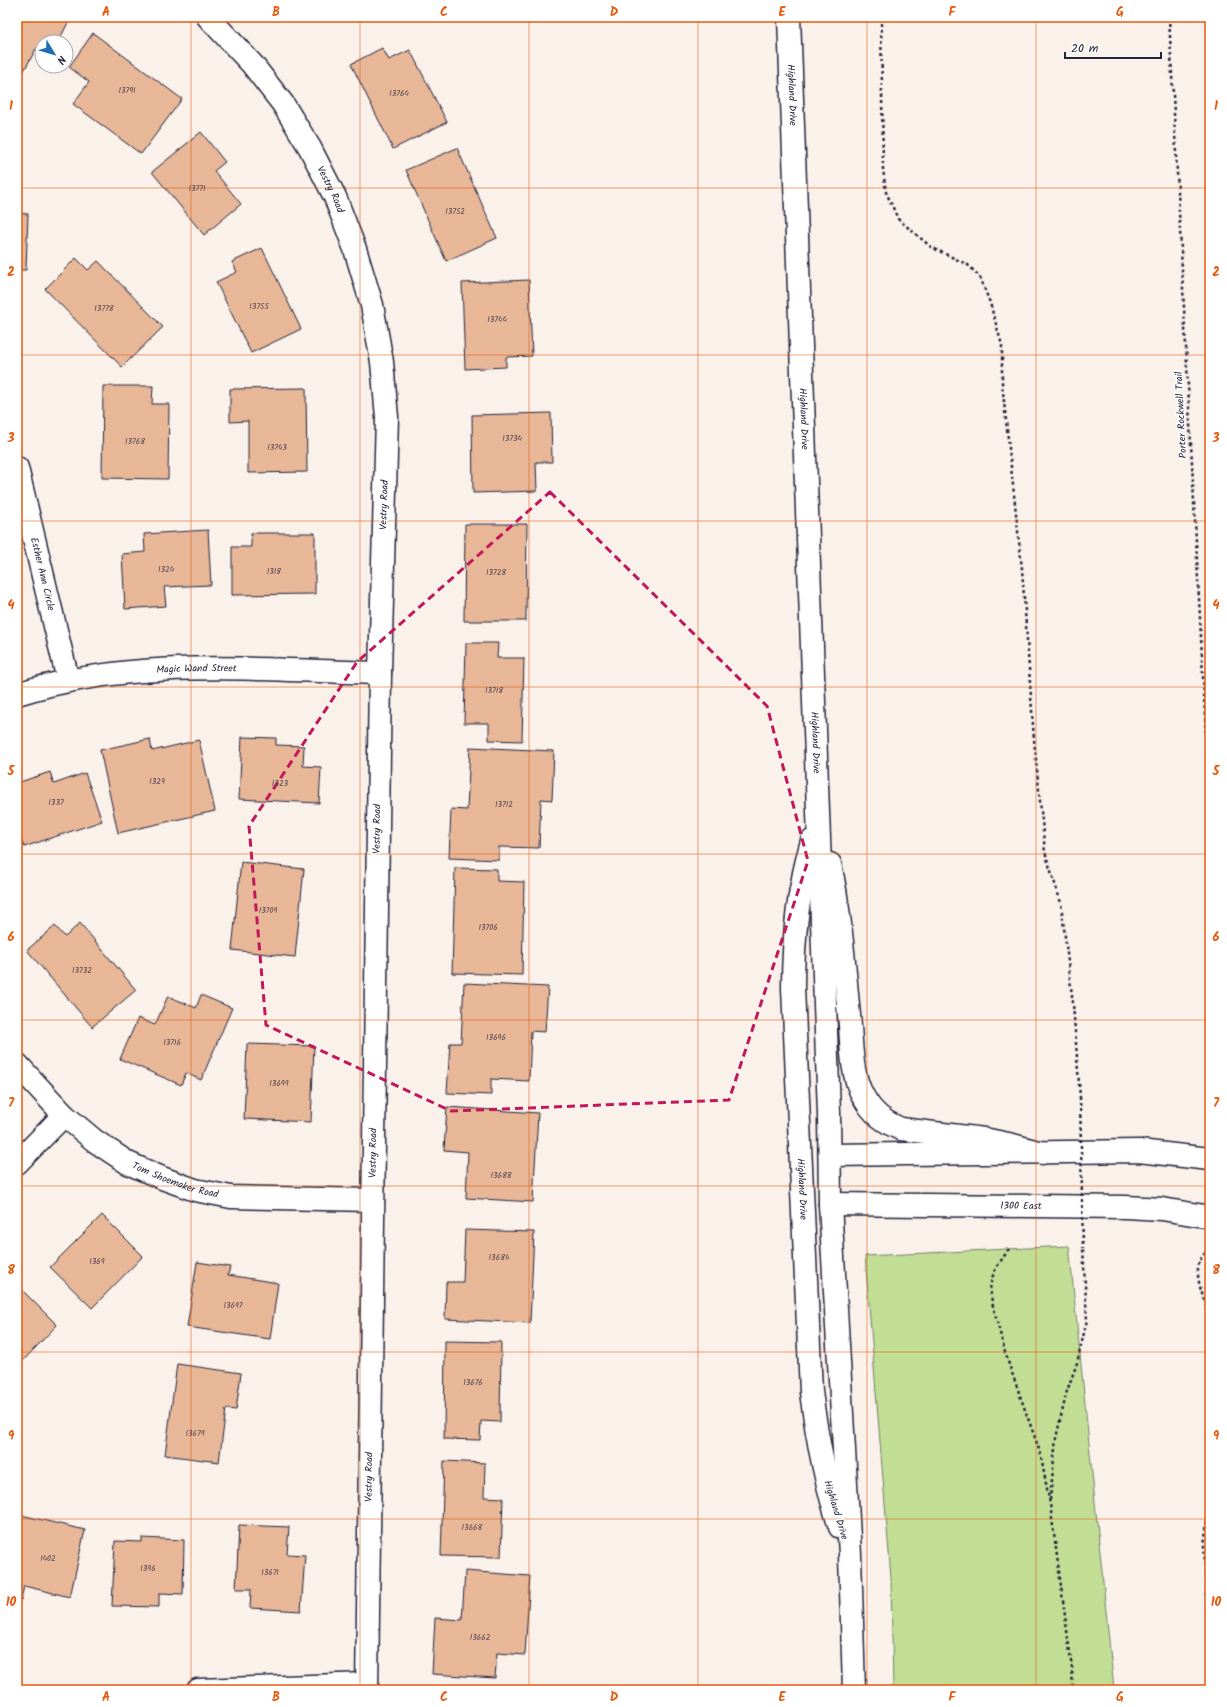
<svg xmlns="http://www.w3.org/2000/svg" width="1227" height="1707" font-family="Kalam,sans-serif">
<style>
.green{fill:#c2de95;stroke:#728068}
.building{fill:#e7b798;stroke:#22223b}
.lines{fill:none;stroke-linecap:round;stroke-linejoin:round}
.street-casing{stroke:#22223b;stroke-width:25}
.secondary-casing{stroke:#22223b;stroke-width:25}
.path{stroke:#22223b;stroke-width:2.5;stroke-dasharray:3 3;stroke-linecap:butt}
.street{stroke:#fff;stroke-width:22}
.secondary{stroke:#fff;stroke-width:22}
.path-bridge{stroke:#22223b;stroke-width:2.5;stroke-dasharray:3 3;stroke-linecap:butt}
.marked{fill:none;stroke:#c2185b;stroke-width:3;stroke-dasharray:8 5;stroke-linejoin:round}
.grid{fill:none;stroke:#e8590c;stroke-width:1;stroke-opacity:0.55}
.labels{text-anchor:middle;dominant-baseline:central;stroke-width:3;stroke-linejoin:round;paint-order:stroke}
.number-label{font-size:8px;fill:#534752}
.street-label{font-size:10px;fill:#22223b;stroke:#fff}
.neatline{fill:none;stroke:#e8590c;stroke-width:1.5}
.grid-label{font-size:13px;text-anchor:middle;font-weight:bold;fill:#e8590c}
</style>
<rect width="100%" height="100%" fill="#faf1ea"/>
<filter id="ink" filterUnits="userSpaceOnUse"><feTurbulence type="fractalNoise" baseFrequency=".025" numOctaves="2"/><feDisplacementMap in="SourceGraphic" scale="8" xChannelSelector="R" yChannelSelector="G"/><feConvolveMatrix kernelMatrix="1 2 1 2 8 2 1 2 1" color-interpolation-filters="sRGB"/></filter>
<g filter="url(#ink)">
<path class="green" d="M 1069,1246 L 1114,1690 L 893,1690 L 891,1578 L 865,1256 Z"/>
<path class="building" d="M 17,17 L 71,17 L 58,42 L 42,42 L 42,52 L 36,49 L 22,74 L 17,72 Z
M 93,33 L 182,99 L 141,154 L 73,104 L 89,82 L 69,67 Z
M 382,48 L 389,60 L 410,50 L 447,122 L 393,149 L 351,64 Z
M 201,132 L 225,162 L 214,171 L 241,204 L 204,235 L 152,172 Z
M 457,148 L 497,238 L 446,261 L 406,170 Z
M 17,213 L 28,214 L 26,270 L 17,270 Z
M 262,248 L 301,329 L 251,353 L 216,282 L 237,272 L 232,262 Z
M 76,258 L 88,270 L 98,261 L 163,327 L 122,367 L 45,289 Z
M 529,280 L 532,356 L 506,357 L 506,367 L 465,369 L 462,283 Z
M 103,386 L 153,386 L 152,404 L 169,404 L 168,479 L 102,478 Z
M 306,388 L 307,472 L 248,473 L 248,421 L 230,422 L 230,389 Z
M 551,413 L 552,462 L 536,462 L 537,491 L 473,493 L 472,415 Z
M 465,524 L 527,524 L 526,621 L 464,621 Z
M 208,530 L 211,585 L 164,587 L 166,606 L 125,609 L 122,554 L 145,552 L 144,534 Z
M 251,533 L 315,533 L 315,594 L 232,595 L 232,547 L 251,547 Z
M 466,643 L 498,643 L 497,658 L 524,658 L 522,741 L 489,740 L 489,723 L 464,723 Z
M 242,737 L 276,738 L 276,745 L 304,746 L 303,766 L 321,767 L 319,803 L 239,799 Z
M 150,739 L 152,751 L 199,740 L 215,811 L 118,833 L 100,750 Z
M 470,747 L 554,751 L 552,800 L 541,799 L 539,848 L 499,847 L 499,860 L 449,858 L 451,809 L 467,810 Z
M 50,772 L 54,784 L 85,773 L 102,821 L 24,847 L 17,826 L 17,783 Z
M 241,862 L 304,869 L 295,957 L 232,950 Z
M 455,868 L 497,869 L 497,881 L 524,882 L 522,975 L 452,973 Z
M 80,923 L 136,990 L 92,1027 L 27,950 L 55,926 L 65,937 Z
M 464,983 L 548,987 L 545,1032 L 531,1031 L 529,1081 L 491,1079 L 491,1095 L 447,1093 L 450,1043 L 461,1043 Z
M 201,995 L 232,1008 L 201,1080 L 186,1073 L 181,1085 L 120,1059 L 138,1018 L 155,1025 L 168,996 L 196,1008 Z
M 247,1044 L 314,1046 L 311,1122 L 244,1119 Z
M 447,1107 L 538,1113 L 533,1202 L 466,1198 L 468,1152 L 444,1150 Z
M 102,1215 L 143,1256 L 92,1308 L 50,1267 Z
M 465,1230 L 534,1232 L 530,1323 L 445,1319 L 446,1282 L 463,1282 Z
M 197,1262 L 230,1267 L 228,1275 L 278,1283 L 270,1339 L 187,1327 Z
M 17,1285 L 57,1325 L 17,1367 Z
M 445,1341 L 501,1342 L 500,1422 L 481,1421 L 480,1440 L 444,1439 Z
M 177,1364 L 241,1373 L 236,1410 L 226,1409 L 219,1462 L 165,1455 Z
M 444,1461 L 485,1463 L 484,1497 L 503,1498 L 501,1557 L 441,1556 Z
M 17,1514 L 85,1530 L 70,1597 L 24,1586 L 21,1600 L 17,1599 Z
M 239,1525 L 289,1527 L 287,1554 L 305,1555 L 301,1611 L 250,1608 L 251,1589 L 236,1589 Z
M 142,1538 L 184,1540 L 183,1594 L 159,1593 L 159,1607 L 112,1606 L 115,1541 L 142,1542 Z
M 465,1571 L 530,1576 L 525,1655 L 497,1653 L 495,1678 L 432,1674 L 435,1618 L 462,1620 Z
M 517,1687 L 518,1690 L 496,1690 Z"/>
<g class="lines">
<g class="street-casing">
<g id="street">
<path id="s1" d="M 208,17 L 252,64 L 283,104 L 310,148 L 335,197 L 355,249 L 372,305 L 382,362 L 387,417 L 380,673 L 367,1690"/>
<path id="s2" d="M 17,468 L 68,680"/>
<path id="s3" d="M 17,694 C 134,657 258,670 380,673"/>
<path id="s4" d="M 17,1064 L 64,1115 L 95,1141 L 128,1163 L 162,1178 L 195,1190 L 231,1197 L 372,1200"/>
<path d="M 17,1163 L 64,1115"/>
<path d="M 198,1690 L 366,1684"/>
</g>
</g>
<g class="secondary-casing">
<g id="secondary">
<path id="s5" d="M 789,17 L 829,1113 L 830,1204 L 850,1555 L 854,1690"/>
<path id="s6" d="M 812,841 C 798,889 793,938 793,988 L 811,1392 C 817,1438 825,1483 840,1527"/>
<path d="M 830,864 C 841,914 844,965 849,1015 C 852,1041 850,1073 863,1096 C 872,1113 884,1122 901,1129 L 984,1139 L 1013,1145 L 1042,1153"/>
<path d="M 830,1155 L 1139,1151 L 1210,1159"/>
<path id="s7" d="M 830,1204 L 1126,1207 L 1162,1209 L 1210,1217"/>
</g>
</g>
<path class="path" d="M 881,17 L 883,169 L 886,192 L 898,219 L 931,247 L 968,265 L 980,277 L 990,303 L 1002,345 L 1002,383 L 1022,569 L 1034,739 L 1045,852 L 1061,903 L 1073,1004 L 1080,1097
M 1169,17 L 1210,812
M 1009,1249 L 996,1268 L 992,1278 L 990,1289 L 992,1302 L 1006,1356 L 1040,1452 L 1050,1504 L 1072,1668 L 1073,1690
M 1210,1249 C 1186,1265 1204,1296 1210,1317
M 1210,1497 L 1204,1546 L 1210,1653
M 1050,1500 L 1056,1438 L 1067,1391 L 1077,1363 L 1087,1320 L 1083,1248"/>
<use href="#street" class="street"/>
<use href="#secondary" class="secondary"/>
<path class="path-bridge" d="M 1080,1097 L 1083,1248"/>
</g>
</g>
<path class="marked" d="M 550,492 L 767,706 L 808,861 L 729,1100 L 451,1111 L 266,1025 L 249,826 L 357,662 Z"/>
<path class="grid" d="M 191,17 L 191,1690M 360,17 L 360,1690M 529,17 L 529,1690M 698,17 L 698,1690M 867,17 L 867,1690M 1036,17 L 1036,1690M 17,188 L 1210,188M 17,355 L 1210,355M 17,521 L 1210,521M 17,687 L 1210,687M 17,854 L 1210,854M 17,1020 L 1210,1020M 17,1186 L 1210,1186M 17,1352 L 1210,1352M 17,1519 L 1210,1519"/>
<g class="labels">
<g class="number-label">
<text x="127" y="90">13791</text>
<text x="399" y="93">13764</text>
<text x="197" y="188">13771</text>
<text x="455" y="211">13752</text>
<text x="259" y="306">13755</text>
<text x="104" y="308">13778</text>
<text x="497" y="319">13744</text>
<text x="512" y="438">13734</text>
<text x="135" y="441">13768</text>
<text x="277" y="447">13743</text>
<text x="166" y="569">1324</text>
<text x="274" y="571">1318</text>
<text x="496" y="572">13728</text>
<text x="494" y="690">13718</text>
<text x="157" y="781">1329</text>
<text x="280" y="783">1323</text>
<text x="56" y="802">1337</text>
<text x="504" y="804">13712</text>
<text x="268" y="910">13709</text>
<text x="488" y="927">13706</text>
<text x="82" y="970">13732</text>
<text x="496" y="1037">13696</text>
<text x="172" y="1042">13716</text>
<text x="279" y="1083">13699</text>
<text x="501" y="1175">13688</text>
<text x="499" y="1257">13684</text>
<text x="97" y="1261">1369</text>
<text x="233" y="1305">13697</text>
<text x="473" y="1382">13676</text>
<text x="195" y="1433">13679</text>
<text x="472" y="1527">13668</text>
<text x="48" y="1558">1402</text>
<text x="148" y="1568">1396</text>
<text x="270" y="1572">13671</text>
<text x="480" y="1637">13662</text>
</g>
<g class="street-label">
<text stroke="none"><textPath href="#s5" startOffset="78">Highland Drive</textPath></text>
<text stroke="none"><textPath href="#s1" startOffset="213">Vestry Road</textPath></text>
<text transform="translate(1181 415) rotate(-93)">Porter Rockwell Trail</text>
<text stroke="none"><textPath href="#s5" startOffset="402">Highland Drive</textPath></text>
<text transform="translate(384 505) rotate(-88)">Vestry Road</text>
<text stroke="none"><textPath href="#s2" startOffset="109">Esther Ann Circle</textPath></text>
<text stroke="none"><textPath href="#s3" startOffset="182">Magic Wand Street</textPath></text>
<text stroke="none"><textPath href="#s5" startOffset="726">Highland Drive</textPath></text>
<text transform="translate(377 829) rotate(-89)">Vestry Road</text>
<text transform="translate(373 1153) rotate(-89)">Vestry Road</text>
<text stroke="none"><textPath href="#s4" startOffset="200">Tom Shoemaker Road</textPath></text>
<text stroke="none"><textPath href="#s6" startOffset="350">Highland Drive</textPath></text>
<text stroke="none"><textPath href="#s7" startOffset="191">1300 East</textPath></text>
<text transform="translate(369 1477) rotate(-89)">Vestry Road</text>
<text transform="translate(836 1510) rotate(73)">Highland Drive</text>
</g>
</g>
<rect width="1227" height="1707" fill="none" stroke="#fff" stroke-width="44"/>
<g transform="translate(54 54) rotate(128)"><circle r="19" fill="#ffffff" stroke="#a7a7b1"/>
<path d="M0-3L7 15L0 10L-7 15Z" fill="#1f6fb2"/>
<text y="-6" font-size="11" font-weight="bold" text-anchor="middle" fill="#22223b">N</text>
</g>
<path d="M1065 52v6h96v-6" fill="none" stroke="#22223b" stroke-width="2"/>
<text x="1071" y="52" font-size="12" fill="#22223b" stroke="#ffffff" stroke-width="3" paint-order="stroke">20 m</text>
<rect x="22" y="22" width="1183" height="1663" class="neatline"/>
<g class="grid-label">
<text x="106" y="16">A</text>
<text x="276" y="16">B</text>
<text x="444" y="16">C</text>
<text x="614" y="16">D</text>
<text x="782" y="16">E</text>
<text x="952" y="16">F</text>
<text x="1120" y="16">G</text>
<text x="11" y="110">1</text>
<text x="1216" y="110">1</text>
<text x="11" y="276">2</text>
<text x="1216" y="276">2</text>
<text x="11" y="442">3</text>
<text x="1216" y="442">3</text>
<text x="11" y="609">4</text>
<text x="1216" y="609">4</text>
<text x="11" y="775">5</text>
<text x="1216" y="775">5</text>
<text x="11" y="941">6</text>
<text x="1216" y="941">6</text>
<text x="11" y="1107">7</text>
<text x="1216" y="1107">7</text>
<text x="11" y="1274">8</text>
<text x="1216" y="1274">8</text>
<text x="11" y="1440">9</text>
<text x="1216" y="1440">9</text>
<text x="11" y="1606">10</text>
<text x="1216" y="1606">10</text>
<text x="106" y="1701">A</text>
<text x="276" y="1701">B</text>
<text x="444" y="1701">C</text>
<text x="614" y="1701">D</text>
<text x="782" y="1701">E</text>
<text x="952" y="1701">F</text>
<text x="1120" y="1701">G</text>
</g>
</svg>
